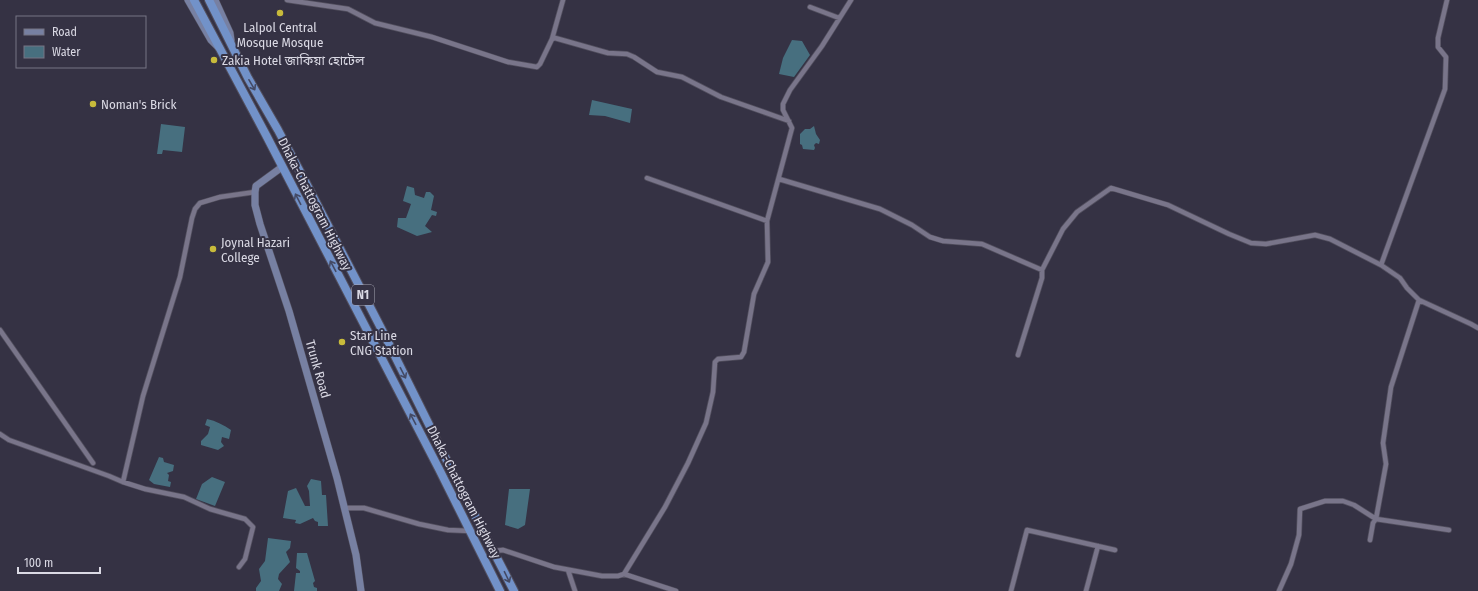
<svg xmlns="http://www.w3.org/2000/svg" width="1478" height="591" font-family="'Fira Sans Condensed','Noto Sans Bengali',sans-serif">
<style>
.water{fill:#476f7f}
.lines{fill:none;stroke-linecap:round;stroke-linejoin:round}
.minor-casing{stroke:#524f5e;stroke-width:6}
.secondary-casing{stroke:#524f5e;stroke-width:8}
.trunk-casing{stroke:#524f5e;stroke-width:10}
.minor{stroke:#79758a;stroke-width:4.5}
.secondary{stroke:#7780a2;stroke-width:7}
.trunk{stroke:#7292c9;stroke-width:8}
.oneway{stroke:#444a65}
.poi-dot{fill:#c8bb3b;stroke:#353244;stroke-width:1.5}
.labels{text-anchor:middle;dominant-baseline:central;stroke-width:4;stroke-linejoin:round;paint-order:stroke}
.shield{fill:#353244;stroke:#a8a7b4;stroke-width:1}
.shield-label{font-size:12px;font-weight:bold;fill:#dad9e4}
.poi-label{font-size:13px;fill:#dad9e4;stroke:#353244;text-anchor:start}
.street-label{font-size:13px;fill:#dad9e4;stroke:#353244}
</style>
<rect width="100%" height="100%" fill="#353244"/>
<path class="water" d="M 792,40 L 802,41 L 810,55 L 794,77 L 779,74 L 783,58 Z
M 592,100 L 632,109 L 630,123 L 605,116 L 589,115 Z
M 161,124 L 185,127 L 182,152 L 163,150 L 162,154 L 157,154 Z
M 814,126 L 816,134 L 820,140 L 819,144 L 816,143 L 814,145 L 815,148 L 814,150 L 803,149 L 802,145 L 800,144 L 800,134 L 805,129 L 810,129 Z
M 407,186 L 414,188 L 415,195 L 424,198 L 426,192 L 430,192 L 434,196 L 431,210 L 437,212 L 436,216 L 432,215 L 425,226 L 432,232 L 417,236 L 397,227 L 398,218 L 406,218 L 411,204 L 403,201 Z
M 207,419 C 216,421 224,425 231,430 L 229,439 L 222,437 L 221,442 L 224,446 L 218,450 L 201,445 L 201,441 L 208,434 L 210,427 L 205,425 Z
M 159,457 L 163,458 L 164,462 L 174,465 L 173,471 L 167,473 L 169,475 L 168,481 L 171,482 L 170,487 L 154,484 L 149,480 Z
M 212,477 L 225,482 L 215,506 L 196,499 L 202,484 Z
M 311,479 L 321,481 L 322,495 L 326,495 L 328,526 L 318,526 L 318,522 L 315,521 L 313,518 L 300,524 L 295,523 L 296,520 L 283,518 L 288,491 L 296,488 L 305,506 L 310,506 L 309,491 L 307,486 Z
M 509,489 L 530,489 L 525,525 L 518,529 L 505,525 Z
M 268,538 L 291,541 L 290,548 L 286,552 L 290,562 L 279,574 L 278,579 L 282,584 L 279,591 L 256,591 L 256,588 L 261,581 L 259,569 L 265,561 Z
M 297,553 L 307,553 L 315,581 L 313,583 L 314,587 L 317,588 L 317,591 L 294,591 L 296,573 L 300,573 L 300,571 L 296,568 Z"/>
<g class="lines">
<g class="minor-casing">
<path id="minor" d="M 287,0 L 348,9 L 375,23 L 432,37 L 508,62 L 537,67 L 540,64 L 552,39 L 555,38 L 608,53 L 627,54 L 634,57 L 657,72 L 682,77 L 721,97 L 789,121
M 810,7 L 839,18
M 552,39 L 563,0
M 647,178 L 767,221
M 779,179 L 880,209 L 912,225 L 930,237 L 943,241 L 982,244 L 1042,270
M 1381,265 L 1445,89 L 1446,57 L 1438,47 L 1438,38 L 1447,0
M 0,330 L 93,463
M 1018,355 L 1042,278 L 1042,270 L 1063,229 L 1077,212 L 1111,188 L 1168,205 L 1229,234 L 1251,243 L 1266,244 L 1315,235 L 1330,239 L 1381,265 L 1400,278 L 1407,288 L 1419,300 L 1471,324 L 1478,328
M 0,434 L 9,440 L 109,476 L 123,482 L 145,489 L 184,497 L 210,509 L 245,519 L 253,527 L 245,559 L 239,567
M 123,482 L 143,396 L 180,277 L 192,218 L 195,209 L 200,203 L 220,197 L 255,192
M 345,508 L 364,508 L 419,524 L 448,530 L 470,531
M 1370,540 L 1373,523 L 1376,519 L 1386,464 L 1383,443 L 1391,387 L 1419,300
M 494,551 L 503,550 L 554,567 L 602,576 L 618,576 L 624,574 L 665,507 L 688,463 L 706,423 L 713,392 L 715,362 L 718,359 L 741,357 L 744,352 L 754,294 L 768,262 L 767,221 L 792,128 L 783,110 L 783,104 L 790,90 L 822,46 L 851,0
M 568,570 L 575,591
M 624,574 L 676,591
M 1011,591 L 1027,530 L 1115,550
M 1086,591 L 1098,546
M 1279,591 L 1291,564 L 1299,535 L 1300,509 L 1325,501 L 1343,501 L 1354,505 L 1376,519 L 1449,530"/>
</g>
<g class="secondary-casing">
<path id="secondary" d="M 188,0 L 211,40 L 218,47
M 215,0 L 230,33 L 231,40
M 282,167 L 256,186 L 255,192 L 255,205 L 260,224 L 289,311 L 337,478 L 356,555 L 361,591"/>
</g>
<g class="trunk-casing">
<path id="trunk" d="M 194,0 L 266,135 L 439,469 L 500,591
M 209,0 L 248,78 L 278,130 L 305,181 L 383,332 L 456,479 L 514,591"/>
</g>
<use href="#minor" class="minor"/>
<use href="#secondary" class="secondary"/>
<use href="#trunk" class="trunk"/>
</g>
<defs><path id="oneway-shaft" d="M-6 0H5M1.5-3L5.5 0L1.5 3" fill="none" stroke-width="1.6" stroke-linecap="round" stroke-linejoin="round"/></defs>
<g class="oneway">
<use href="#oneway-shaft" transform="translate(252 85) rotate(60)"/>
<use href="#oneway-shaft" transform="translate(298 199) rotate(-117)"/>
<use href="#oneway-shaft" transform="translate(333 266) rotate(-118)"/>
<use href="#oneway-shaft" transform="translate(403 373) rotate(63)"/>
<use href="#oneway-shaft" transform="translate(413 419) rotate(-118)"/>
<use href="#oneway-shaft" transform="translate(507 577) rotate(64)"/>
</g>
<g class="poi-dot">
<circle cx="280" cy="13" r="4"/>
<circle cx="214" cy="60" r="4"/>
<circle cx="93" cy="104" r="4"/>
<circle cx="213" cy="249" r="4"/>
<circle cx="342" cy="342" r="4"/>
</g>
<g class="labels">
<rect class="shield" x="352" y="285" width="22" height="20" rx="3"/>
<g class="shield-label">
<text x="363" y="295">N1</text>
</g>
<g class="poi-label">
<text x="280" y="27" text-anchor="middle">Lalpol Central<tspan x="280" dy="15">Mosque Mosque</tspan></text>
<text x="222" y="60">Zakia Hotel জাকিয়া হোটেল</text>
<text x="101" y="104">Noman's Brick</text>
<text x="221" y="242">Joynal Hazari<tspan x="221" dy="15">College</tspan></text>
<text x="350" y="335">Star Line<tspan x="350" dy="15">CNG Station</tspan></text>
</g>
<g class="street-label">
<text transform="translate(315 204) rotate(63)">Dhaka-Chattogram Highway</text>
<text transform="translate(318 369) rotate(74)">Trunk Road</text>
<text transform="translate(464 492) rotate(63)">Dhaka-Chattogram Highway</text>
</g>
</g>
<rect x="16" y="16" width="130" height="52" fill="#353244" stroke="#777584"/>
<rect x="24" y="29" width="20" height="6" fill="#7780a2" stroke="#777584"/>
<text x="52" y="36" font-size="12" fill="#dad9e4">Road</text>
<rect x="24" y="46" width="20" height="12" fill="#476f7f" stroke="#777584"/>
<text x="52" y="56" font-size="12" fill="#dad9e4">Water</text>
<path d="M18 567v6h82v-6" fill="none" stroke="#dad9e4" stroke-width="2"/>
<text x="24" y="567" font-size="12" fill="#dad9e4" stroke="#353244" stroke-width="3" paint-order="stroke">100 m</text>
</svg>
